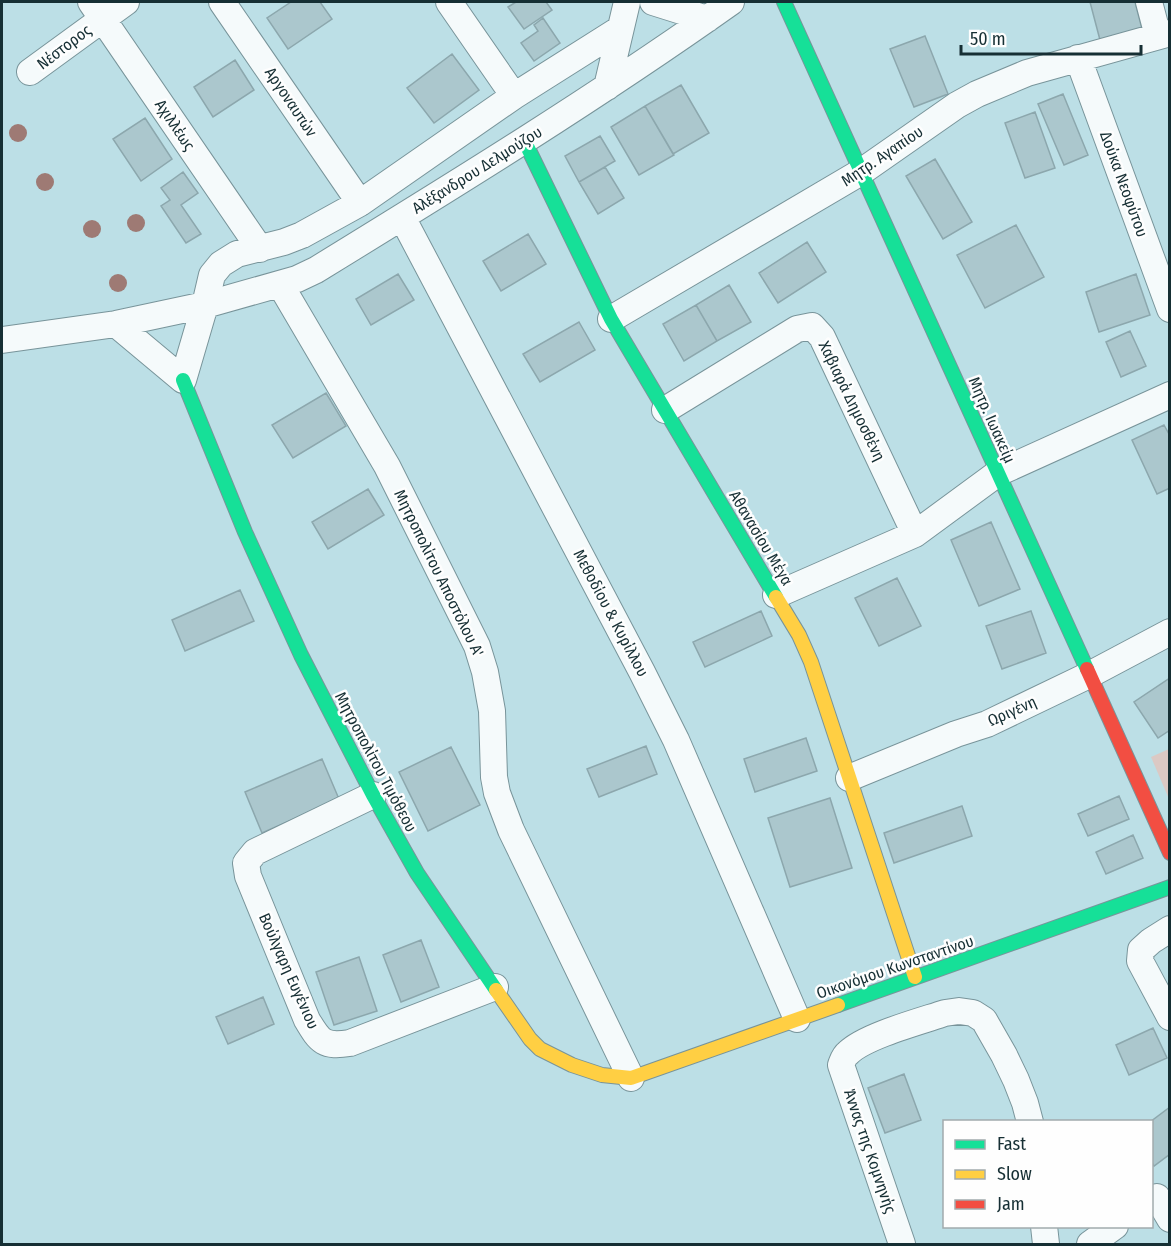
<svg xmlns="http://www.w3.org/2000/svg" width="1171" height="1246" font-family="'Fira Sans Condensed',sans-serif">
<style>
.green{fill:#dbc9c4}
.building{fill:#abc7cd;stroke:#8ca7ad;stroke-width:1.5}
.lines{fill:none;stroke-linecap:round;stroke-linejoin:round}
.street-casing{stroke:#78949a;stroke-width:28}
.fast-casing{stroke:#78949a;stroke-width:16}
.slow-casing{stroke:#78949a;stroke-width:16}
.jam-casing{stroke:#78949a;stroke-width:16}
.street{stroke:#f5fafb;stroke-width:26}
.fast{stroke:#16e098;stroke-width:14}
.slow{stroke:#ffcf43;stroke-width:14}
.jam{stroke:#f24e42;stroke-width:14}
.tree{fill:#9e7a74}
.labels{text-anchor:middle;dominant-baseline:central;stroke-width:5;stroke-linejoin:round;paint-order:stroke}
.street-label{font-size:16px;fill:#162f34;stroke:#fefefe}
</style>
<rect width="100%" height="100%" fill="#bcdfe6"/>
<path class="green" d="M 1169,749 L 1169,799 L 1151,757 Z"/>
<path class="building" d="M 291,2 L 320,2 L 332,19 L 288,49 L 267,18 Z
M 516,2 L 546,2 L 552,10 L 524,29 L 508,7 Z
M 1090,2 L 1135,2 L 1142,29 L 1100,40 Z
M 543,18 L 560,43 L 534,61 L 521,43 L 538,31 L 534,25 Z
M 925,36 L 948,94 L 914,107 L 890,49 Z
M 452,54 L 479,90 L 434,123 L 407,88 Z
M 235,60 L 254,90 L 213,117 L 194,87 Z
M 681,85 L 709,133 L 673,154 L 645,106 Z
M 1063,94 L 1088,155 L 1064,165 L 1038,104 Z
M 645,106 L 674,155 L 639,175 L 611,127 Z
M 1035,112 L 1055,168 L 1025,178 L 1005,123 Z
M 145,118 L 172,159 L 141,181 L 113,139 Z
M 600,136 L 615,161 L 579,182 L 565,156 Z
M 935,159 L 972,222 L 943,239 L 906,176 Z
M 605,167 L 624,198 L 598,214 L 579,182 Z
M 183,172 L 198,193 L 181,205 L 201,234 L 186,243 L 161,206 L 170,200 L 161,188 Z
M 1016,225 L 1044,277 L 985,308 L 957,255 Z
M 528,234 L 546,264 L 501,291 L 483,261 Z
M 807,242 L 826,272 L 778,303 L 759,273 Z
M 398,274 L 414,300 L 371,325 L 356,299 Z
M 1136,274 L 1150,315 L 1099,332 L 1086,292 Z
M 729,285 L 751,322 L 717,341 L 696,305 Z
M 696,305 L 717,341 L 684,361 L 663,324 Z
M 579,322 L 595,350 L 540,382 L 523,354 Z
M 1130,331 L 1146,366 L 1121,377 L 1106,342 Z
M 326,393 L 346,426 L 293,458 L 272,425 Z
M 1164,425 L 1170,436 L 1170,488 L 1157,494 L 1132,440 Z
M 368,489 L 384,515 L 328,549 L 312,522 Z
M 991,522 L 1020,589 L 979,606 L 951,540 Z
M 897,578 L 921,626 L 879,646 L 855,598 Z
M 240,590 L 254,621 L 185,651 L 172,620 Z
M 761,611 L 772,636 L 705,667 L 693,642 Z
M 1031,611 L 1046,653 L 1002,669 L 986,626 Z
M 1170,678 L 1170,730 L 1158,738 L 1134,702 Z
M 806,738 L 817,771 L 755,792 L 744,759 Z
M 646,746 L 657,774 L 599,797 L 587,769 Z
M 451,747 L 480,805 L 428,831 L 399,772 Z
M 322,759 L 339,799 L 262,833 L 245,792 Z
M 1119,796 L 1129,819 L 1088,836 L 1078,814 Z
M 830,798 L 852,868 L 790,887 L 768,818 Z
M 962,806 L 972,836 L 894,863 L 884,833 Z
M 1133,835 L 1143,858 L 1106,874 L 1096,852 Z
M 421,940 L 439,987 L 401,1002 L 383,955 Z
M 359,957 L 377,1011 L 334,1025 L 316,972 Z
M 263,997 L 274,1024 L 228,1044 L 216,1017 Z
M 1153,1028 L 1167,1058 L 1129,1075 L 1116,1045 Z
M 904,1074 L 921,1120 L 885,1133 L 868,1088 Z
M 1170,1107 L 1170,1154 L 1154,1166 L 1152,1162 L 1152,1122 L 1150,1122 Z"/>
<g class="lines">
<g class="street-casing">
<path id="street" d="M 91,2 L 260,249
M 222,2 L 360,203
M 449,2 L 514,96
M 653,2 L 707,19
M 1149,2 L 1158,36
M 1078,58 L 1170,309
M 30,72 L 126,2
M 607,87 L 627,2
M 402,217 L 642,672 L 676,740 L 797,1019
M 280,284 L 387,466 L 477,646 L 485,672 L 492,711 L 494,777 L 497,793 L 511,830 L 631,1078
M 611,319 L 861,172 L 957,105 L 977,94 L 1027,73 L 1170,33
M 116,324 L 183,380 L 205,305 L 212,275 L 221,264 L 237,254 L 284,242 L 302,235 L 360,203 L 514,96 L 620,29
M 2,340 L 116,324 L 205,305 L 297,279 L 316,270 C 456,184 597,97 731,2
M 665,410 L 797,329 L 812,326 L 822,337 L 915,534
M 776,595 L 915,534 L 998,473 L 1170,395
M 849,778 L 956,734 L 987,724 L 1089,675 L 1170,632
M 373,795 L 255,852 L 246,863 L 248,876 L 307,1020 C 320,1042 324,1047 350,1043 L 495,987
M 1170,929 L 1151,941 L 1141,950 L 1140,961 L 1170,1017
M 1157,1197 L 1170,1219
M 1044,1226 L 1046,1244
M 902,1244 L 841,1065 C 843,1060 844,1056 848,1053 C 865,1036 921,1021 945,1013 L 959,1011 L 973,1013 L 984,1020 L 1004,1055 L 1016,1080 L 1025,1103 L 1030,1122
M 1090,1244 L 1115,1226"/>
</g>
<g class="fast-casing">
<path id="fast" d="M 784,2 L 1087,669
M 524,140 L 611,319 L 776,597
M 183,380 L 245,532 L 301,655 L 373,795 L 417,873 L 496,990
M 838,1005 L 1170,887"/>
</g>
<g class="slow-casing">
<path id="slow" d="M 776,597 L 799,635 L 811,662 L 915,977
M 496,990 L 530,1039 L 540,1049 L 572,1065 L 602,1075 L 631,1078 L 838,1005"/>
</g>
<g class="jam-casing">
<path id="jam" d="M 1087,669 L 1170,853"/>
</g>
<use href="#street" class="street"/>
<use href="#fast" class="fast"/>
<use href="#slow" class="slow"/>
<use href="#jam" class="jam"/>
</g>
<g class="tree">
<circle cx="18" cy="133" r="9"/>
<circle cx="45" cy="182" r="9"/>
<circle cx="136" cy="223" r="9"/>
<circle cx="92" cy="229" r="9"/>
<circle cx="118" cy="283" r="9"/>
</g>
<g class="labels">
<g class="street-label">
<text transform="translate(64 47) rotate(-37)">Νέστορος</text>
<text transform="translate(291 102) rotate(56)">Αργοναυτών</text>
<text transform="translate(175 125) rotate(56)">Αχιλλέως</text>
<text transform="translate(882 156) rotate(-34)">Μητρ. Αγαπίου</text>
<text transform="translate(477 170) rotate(-32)">Αλέξανδρου Δελμούζου</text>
<text transform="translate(1124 184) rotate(70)">Δούκα Νεοφύτου</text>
<text transform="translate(852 401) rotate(64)">Χαβιαρά Δημοσθένη</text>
<text transform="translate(992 420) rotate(66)">Μητρ. Ιωακείμ</text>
<text transform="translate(761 538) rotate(59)">Αθανασίου Μέγα</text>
<text transform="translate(439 573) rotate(64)">Μητροπολίτου Αποστόλου Α'</text>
<text transform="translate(611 613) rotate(62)">Μεθοδίου &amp; Κυρίλλου</text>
<text transform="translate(1012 711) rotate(-24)">Ωριγένη</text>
<text transform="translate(376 762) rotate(62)">Μητροπολίτου Τιμόθεου</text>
<text transform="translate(895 967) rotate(-19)">Οικονόμου Κωνσταντίνου</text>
<text transform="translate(289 971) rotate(66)">Βούλγαρη Ευγένιου</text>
<text transform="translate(870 1151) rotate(71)">Άννας της Κομνηνής</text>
</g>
</g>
<rect width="1171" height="1246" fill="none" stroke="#162f34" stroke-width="6"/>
<rect x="943" y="1120" width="210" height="108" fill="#fefefe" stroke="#a1abad" stroke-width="1.5"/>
<rect x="955" y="1140" width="30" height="9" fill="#16e098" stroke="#a1abad" stroke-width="1.5"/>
<text x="997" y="1150" font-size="18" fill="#162f34">Fast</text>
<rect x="955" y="1170" width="30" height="9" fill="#ffcf43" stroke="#a1abad" stroke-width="1.5"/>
<text x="997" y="1180" font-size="18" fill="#162f34">Slow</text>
<rect x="955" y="1200" width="30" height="9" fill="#f24e42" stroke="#a1abad" stroke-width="1.5"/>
<text x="997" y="1210" font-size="18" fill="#162f34">Jam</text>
<path d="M961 45v9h180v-9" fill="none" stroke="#162f34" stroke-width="3"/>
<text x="970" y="45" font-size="18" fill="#162f34" stroke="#fefefe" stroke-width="4.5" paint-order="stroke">50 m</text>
</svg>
